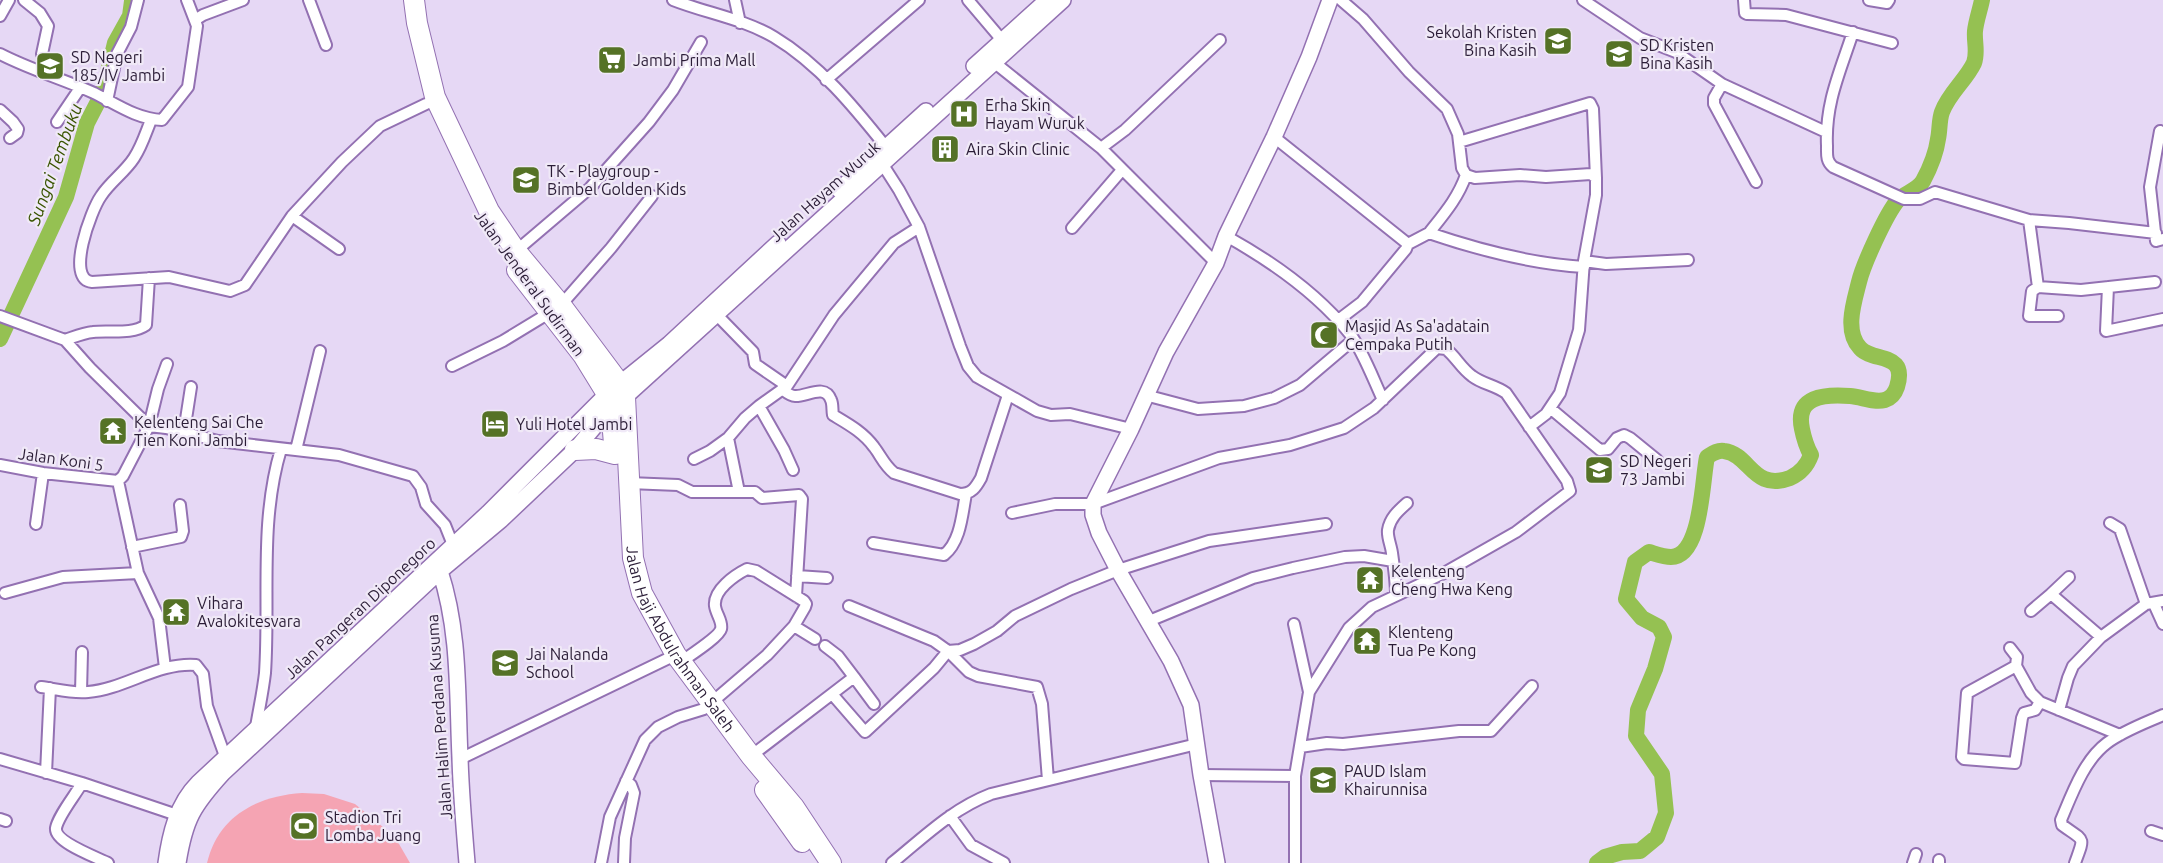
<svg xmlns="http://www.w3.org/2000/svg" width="2163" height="863" font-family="Ubuntu,sans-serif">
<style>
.garden{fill:#f5a4b3}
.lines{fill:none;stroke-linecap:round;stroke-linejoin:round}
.river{stroke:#95c152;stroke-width:16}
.street-casing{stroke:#9371b2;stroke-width:14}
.secondary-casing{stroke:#9371b2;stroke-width:18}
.highway-casing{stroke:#9371b2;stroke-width:22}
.street{stroke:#fff;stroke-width:10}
.secondary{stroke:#fff;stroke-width:15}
.highway{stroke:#fff;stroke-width:20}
.labels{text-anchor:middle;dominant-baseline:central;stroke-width:4.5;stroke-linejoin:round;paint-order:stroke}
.poi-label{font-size:16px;fill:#2b1d37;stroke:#f0e9f7;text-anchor:start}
.street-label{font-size:16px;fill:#2b1d37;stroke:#f0e9f7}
.water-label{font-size:18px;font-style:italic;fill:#3a5400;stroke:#f0e9f7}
</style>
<rect width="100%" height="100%" fill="#e6d8f5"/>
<path class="garden" d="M 302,793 L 324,794 L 355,804 L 395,837 L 410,863 L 207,863 C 218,816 257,796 302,793 Z"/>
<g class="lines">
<path class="river" d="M 0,339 L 66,197 L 87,123 L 103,92 L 115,43 L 130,16 L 132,1
M 1597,863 L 1605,857 L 1622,852 L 1640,851 L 1657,837 L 1666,813 L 1662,774 L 1636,736 L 1638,710 L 1655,669 L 1664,637 L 1659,627 L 1642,618 L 1626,599 L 1635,562 L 1649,552 C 1656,554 1664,557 1671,557 C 1702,557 1702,479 1707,457 C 1712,454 1717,450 1724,451 C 1750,454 1753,492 1790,478 C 1801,473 1807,466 1811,455 C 1806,446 1804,439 1802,429 C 1795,396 1824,394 1850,396 C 1862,397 1874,403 1885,400 C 1891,398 1895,393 1897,387 C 1908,351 1873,363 1860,348 C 1844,331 1854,302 1859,282 C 1863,265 1886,214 1898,200 C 1905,193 1918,190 1923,181 C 1930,168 1936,154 1938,139 C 1940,130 1939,120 1942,112 C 1949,93 1966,80 1974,63 C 1978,52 1974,42 1975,31 C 1976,21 1980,10 1982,0"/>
<g class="street-casing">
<path id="street" d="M 24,0 L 40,13 L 48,26 L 42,54
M 309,0 L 326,45
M 673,0 C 706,13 744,19 774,37 C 819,64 854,107 886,147
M 735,0 L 740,23
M 968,0 L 1007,46
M 1341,0 L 1363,19 L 1409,72 L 1447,109 L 1458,134 L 1462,168 L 1466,175 L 1475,178 L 1520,175 L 1546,177 L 1591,174 L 1596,178 L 1596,195 L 1584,261 L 1579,330 L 1560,393 L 1546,414 L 1529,427
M 1583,0 L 1640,38 L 1676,52 L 1722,84 L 1826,132
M 1744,0 L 1745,13 L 1747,14 L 1786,15 L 1892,43
M 1869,0 L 1887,3 L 1889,0
M 0,16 L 9,0
M 195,20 L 203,15 L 243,0
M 1853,32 C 1840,72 1825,103 1827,146 C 1827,155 1826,161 1833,167 L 1904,199 L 1920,199 L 1935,192 L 2029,220 L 2069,223 L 2156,233
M 0,54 C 31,70 63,79 94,93 C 116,104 137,119 162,120 L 188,87 L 197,26 L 187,0
M 990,59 L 1101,148 L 1216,263
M 826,80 L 919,0
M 1722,84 L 1714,98 L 1714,104 L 1756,182
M 107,101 L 117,54 L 131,27 L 138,0
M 0,110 L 13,122 L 18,129 L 17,133 L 10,138
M 151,120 C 146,132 142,146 134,158 C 125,172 110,182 101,196 C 91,210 65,280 92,282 L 169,277 L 230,291 L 245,285 L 292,216 L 342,162 L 380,126 L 426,104
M 57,122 L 80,88
M 2160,131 L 2150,187 L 2156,241 L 2163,239
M 1274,137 L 1408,244
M 1459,142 L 1590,103 L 1593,109 L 1596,178
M 1101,148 L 1125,130 L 1220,40
M 883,165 L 899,190 L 919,227 L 960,346 L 968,366 L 977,377 L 1037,411 L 1051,415 L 1070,414 L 1131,429
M 292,216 L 339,249
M 2029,220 L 2038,287
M 1072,228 L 1122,170
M 1429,233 C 1444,214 1458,198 1466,175
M 1226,236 C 1271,261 1317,293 1350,334 C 1362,349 1374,381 1383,400
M 516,251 L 590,188 L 649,122 L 673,90 L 701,42
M 1584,261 L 1606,264 L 1688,260
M 2108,287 L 2106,331 L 2163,319
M 561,305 L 611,248 L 652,196
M 717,315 L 753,352 L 755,364 L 787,386
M 0,316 L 65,340 L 90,368 L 149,426 L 166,428 L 218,441 L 339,455 L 413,476 L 421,487 L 426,504 L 445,525 L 453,545
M 2058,316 L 2029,316 L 2032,291 L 2038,287 L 2081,290 L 2155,282
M 1337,321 L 1362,302 L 1406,249 L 1408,244 L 1429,233 C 1476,249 1534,264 1584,267
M 65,340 C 74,337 83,333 93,332 C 109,330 132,335 146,325 L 149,278
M 452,366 L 503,341 L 549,313
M 782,389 C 786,392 790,396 795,396 C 806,397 825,383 831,400 C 833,404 832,410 833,415 C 848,424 863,432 874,447 C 881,456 884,465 894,473 L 960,494 C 972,494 976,487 981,478 L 1008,395
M 1145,395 L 1198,409 L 1244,406 L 1274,398 L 1300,385 L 1353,340
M 1550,408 L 1600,450 L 1608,449 L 1617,438 L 1624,435 L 1630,438 L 1657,460
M 184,432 L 191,387
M 296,450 L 320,351
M 694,459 L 710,451 L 728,438
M 0,465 L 43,473 L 118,481
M 793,470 L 784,450 L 759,406 L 787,386 L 834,315 L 894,243 L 919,227
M 118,481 L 138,573 L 159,618 L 165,668
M 118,481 L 123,476 L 149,426 L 158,389 L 167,364
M 629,483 L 678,485 L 692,492 L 755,492 L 762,498 L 799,495 L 802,499 L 796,596
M 739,492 L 728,438 L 745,418 L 759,406
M 1012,513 L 1055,504 L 1093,504 L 1219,458 L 1290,445 L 1344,428 L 1374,408 L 1437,348 L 1446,349 C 1456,357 1461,368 1472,376 C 1482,384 1495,385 1506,393 L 1567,481 L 1570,491 L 1516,532 L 1444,573 L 1372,607 L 1349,628 L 1309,692 L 1295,776 L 1295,863
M 2110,523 L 2120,529 L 2146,604
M 36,524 L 43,473
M 873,543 L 944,555 C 961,541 962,514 966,494
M 132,547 L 181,537 L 183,531 L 180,505
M 797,576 L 827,578
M 5,593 L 63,577 L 138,573
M 2051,594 L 2069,577
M 1396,595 C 1396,581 1394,567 1392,553 C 1391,545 1387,537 1388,530 C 1390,518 1398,511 1407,503
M 2154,604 L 2163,624
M 849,606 L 934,641 L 948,651 L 960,650 L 974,644 L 997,631 L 1015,616 L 1071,589 L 1118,570 L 1209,541 L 1326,524
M 2031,611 L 2051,594 L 2101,637 L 2146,604 L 2163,601
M 1149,621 L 1253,578 L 1293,568 L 1345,557 L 1364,556 L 1393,561
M 1294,624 L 1309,692
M 2010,648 L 2017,657 L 2016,666 L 2031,693 L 2040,702 L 2120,735
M 681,662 C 689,656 719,637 721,629 C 723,622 716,614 715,606 C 713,590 735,575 747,569 L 756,571 L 804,601 L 806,604 L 805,607 L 794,626
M 2016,666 L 1967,693 L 1962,757 L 1964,759 L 2015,763 L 2022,718 L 2024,713 L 2035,710 L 2040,702
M 854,677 L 874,704
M 41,687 C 56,689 73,694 88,692 C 125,689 158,662 196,665 L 203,674 L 207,706 L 225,756
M 81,692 L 82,652
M 832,694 L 865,732 L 934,668 L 948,651 L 969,672 L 978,676 L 1037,687 L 1042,704 L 1048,780
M 711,703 L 767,655 L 794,626 L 815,639
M 2059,710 L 2068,678 L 2073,666 L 2101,637
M 256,727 C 259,709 263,691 265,673 C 270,598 259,522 281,449
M 1300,747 L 1327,743 L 1343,744 L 1459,731 L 1491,731 L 1532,686
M 751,756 L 854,677 L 838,656 L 825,646
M 0,759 L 82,783 L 177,815
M 460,759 L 667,659
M 46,773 L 50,688
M 1201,775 L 1295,776
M 82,783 C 76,794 58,816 56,828 C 54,842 96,857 108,863
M 950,816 L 971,845 L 1004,863
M 0,819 L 6,821
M 2151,831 L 2163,835
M 601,863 L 610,817 L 645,740 L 658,727 L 678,717 L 704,709
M 624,863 L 625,838 L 634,793 L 631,785 L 626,781
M 892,863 C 924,837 952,809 991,794 L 1197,744
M 1913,863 L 1916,854
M 1939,863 L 1939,860
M 2075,863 C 2085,835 2085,842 2062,825 L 2061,820 C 2072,794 2084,760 2107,743 C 2123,731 2145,723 2163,715"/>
</g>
<g class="secondary-casing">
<path id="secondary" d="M 974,66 L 1045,2
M 839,190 L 926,111
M 440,571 C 460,632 457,694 460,758 C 461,793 464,828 467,863
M 166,863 C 170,834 177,804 198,783 L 488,513 L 607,394 L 669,344 L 778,243
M 178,863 C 185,819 193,806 223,773 L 440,571 L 501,520 L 575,450 L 611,407 L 625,397 L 1063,0
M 1217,863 L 1201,775 L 1191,705 L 1171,661 L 1118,570 L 1099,533 L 1093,515 L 1093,504 L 1131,429 L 1166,352 L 1216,263 L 1226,236 L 1274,137 L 1309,57 L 1330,0"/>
</g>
<g class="highway-casing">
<g id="highway">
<path id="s1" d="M 414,0 L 417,23 L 435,97 L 489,211 L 516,251 L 561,305 L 620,384 L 625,397 L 633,558 L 642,593 L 676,655 L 751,756 L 794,807 L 831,863"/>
<path d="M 517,270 L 583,355 L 607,394 L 611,407 L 614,444"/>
<path d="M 575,450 L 596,449 L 615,454"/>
<path d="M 765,790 L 802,842"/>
</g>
</g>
<use href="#street" class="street"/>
<use href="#secondary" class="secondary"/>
<use href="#highway" class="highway"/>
</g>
<defs>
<g id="school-square" transform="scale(1.5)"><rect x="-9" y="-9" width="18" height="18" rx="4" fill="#557226" stroke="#f0e9f7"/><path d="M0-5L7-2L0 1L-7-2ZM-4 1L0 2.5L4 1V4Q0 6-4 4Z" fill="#fff"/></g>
<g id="supermarket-square" transform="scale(1.5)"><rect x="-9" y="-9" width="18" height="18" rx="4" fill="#557226" stroke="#f0e9f7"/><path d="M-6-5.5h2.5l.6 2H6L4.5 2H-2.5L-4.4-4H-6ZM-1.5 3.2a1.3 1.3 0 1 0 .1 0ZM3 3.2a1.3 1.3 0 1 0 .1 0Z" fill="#fff"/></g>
<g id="hospital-square" transform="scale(1.5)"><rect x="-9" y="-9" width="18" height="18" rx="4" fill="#557226" stroke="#f0e9f7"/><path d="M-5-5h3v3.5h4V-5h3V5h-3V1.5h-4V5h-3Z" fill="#fff"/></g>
<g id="building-square" transform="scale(1.5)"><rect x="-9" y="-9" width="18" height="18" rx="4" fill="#557226" stroke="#f0e9f7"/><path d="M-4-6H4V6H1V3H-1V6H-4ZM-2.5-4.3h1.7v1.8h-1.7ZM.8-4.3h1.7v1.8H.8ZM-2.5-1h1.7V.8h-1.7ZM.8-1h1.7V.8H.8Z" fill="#fff"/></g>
<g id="mosque-square" transform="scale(1.5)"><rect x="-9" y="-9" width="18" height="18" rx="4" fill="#557226" stroke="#f0e9f7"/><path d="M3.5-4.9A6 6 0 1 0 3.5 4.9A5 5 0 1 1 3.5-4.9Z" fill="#fff"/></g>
<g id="hotel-square" transform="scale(1.5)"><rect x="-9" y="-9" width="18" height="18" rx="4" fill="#557226" stroke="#f0e9f7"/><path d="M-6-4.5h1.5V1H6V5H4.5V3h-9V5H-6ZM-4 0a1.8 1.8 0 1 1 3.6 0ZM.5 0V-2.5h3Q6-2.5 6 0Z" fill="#fff"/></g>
<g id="temple-square" transform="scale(1.5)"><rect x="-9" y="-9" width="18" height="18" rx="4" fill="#557226" stroke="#f0e9f7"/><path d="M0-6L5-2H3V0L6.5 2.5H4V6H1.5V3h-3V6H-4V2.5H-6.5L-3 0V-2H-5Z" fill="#fff"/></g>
<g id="stadium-square" transform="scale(1.5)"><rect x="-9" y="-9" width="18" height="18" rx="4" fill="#557226" stroke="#f0e9f7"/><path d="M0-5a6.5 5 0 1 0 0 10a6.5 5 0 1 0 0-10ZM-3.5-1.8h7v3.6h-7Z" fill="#fff"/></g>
</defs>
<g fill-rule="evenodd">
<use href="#school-square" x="1558" y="41"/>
<use href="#school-square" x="1619" y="54"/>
<use href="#supermarket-square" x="612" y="60"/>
<use href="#school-square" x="50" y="66"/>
<use href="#hospital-square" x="964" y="114"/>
<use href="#building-square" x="945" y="149"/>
<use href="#school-square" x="526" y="180"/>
<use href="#mosque-square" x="1324" y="335"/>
<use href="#hotel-square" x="495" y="424"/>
<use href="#temple-square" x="113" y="431"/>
<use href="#school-square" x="1599" y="470"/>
<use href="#temple-square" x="1370" y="580"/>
<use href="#temple-square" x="176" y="612"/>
<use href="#temple-square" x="1367" y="641"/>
<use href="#school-square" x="505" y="663"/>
<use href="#school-square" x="1323" y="780"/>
<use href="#stadium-square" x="304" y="826"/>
</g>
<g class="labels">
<g class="poi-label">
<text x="1537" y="32" text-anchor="end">Sekolah Kristen<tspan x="1537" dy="18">Bina Kasih</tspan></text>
<text x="1640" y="45">SD Kristen<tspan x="1640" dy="18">Bina Kasih</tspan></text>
<text x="71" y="57">SD Negeri<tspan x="71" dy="18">185/IV Jambi</tspan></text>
<text x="633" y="60">Jambi Prima Mall</text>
<text x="985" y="105">Erha Skin<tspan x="985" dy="18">Hayam Wuruk</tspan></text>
<text x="966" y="149">Aira Skin Clinic</text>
<text x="547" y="171">TK - Playgroup -<tspan x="547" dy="18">Bimbel Golden Kids</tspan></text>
<text x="1345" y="326">Masjid As Sa'adatain<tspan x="1345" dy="18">Cempaka Putih</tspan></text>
<text x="134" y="422">Kelenteng Sai Che<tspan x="134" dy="18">Tien Koni Jambi</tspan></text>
<text x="516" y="424">Yuli Hotel Jambi</text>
<text x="1620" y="461">SD Negeri<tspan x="1620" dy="18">73 Jambi</tspan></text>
<text x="1391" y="571">Kelenteng<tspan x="1391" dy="18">Cheng Hwa Keng</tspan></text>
<text x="197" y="603">Vihara<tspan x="197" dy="18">Avalokitesvara</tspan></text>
<text x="1388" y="632">Klenteng<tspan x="1388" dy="18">Tua Pe Kong</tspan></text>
<text x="526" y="654">Jai Nalanda<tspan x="526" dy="18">School</tspan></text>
<text x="1344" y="771">PAUD Islam<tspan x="1344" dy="18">Khairunnisa</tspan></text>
<text x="325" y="817">Stadion Tri<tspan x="325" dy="18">Lomba Juang</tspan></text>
</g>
<g class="street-label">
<text transform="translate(825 191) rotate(-42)">Jalan Hayam Wuruk</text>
<text transform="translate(530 283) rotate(54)">Jalan Jenderal Sudirman</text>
<text transform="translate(61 459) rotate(8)">Jalan Koni 5</text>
<text transform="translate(360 608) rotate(-43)">Jalan Pangeran Diponegoro</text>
<text stroke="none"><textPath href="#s1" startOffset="712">Jalan Haji Abdulrahman Saleh</textPath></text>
<text transform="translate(439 717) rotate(-94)">Jalan Halim Perdana Kusuma</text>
</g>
<g class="water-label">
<text transform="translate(54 164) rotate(-70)">Sungai Tembuku</text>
</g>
</g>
</svg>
